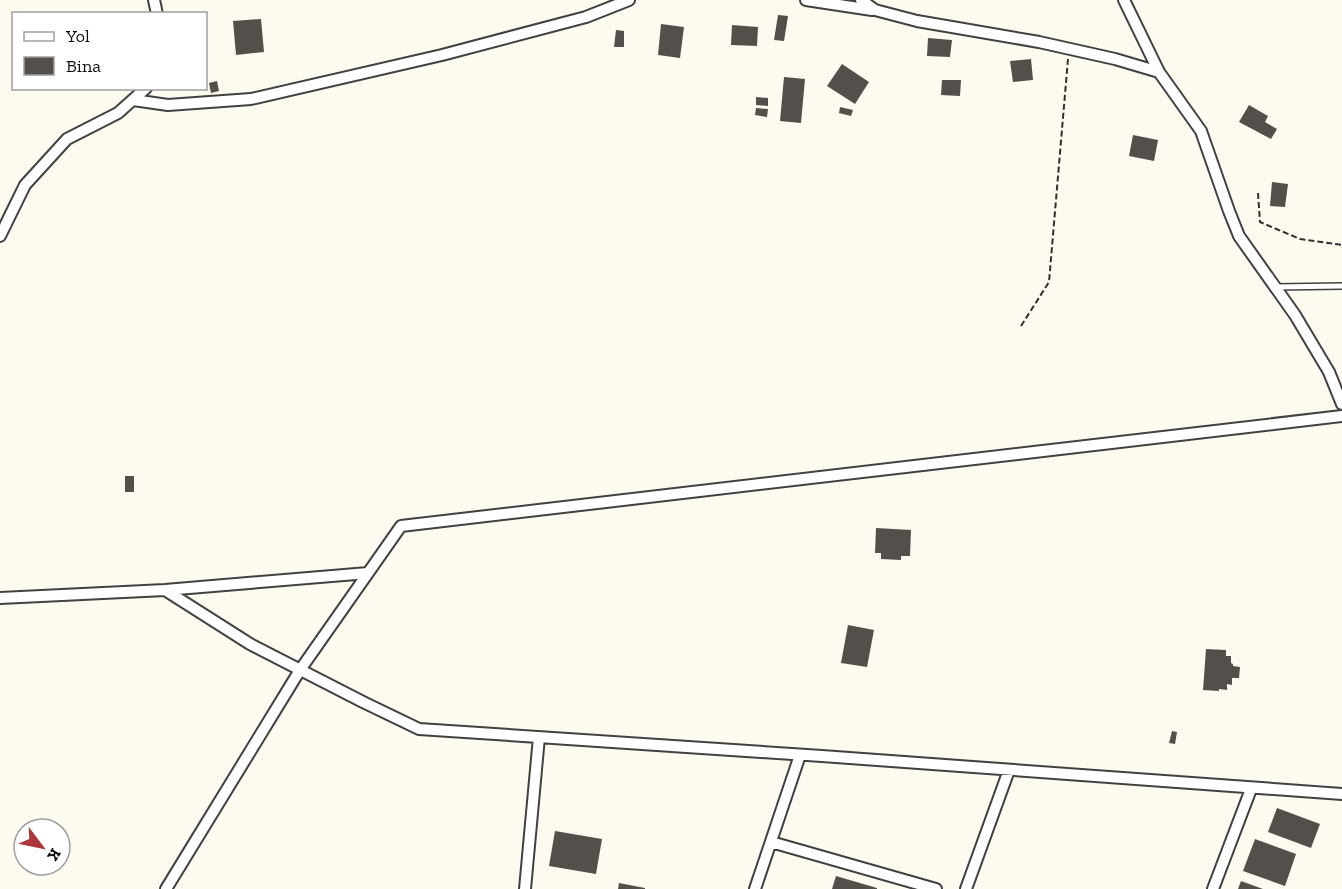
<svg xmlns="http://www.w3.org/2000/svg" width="1342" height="889" font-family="'Zilla Slab',serif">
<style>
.building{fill:#554f4b}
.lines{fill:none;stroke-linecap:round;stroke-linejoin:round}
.service-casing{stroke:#414141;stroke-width:8}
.minor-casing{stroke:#414141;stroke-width:14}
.path{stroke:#303030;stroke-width:2;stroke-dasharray:6 3;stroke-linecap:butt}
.service{stroke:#fff;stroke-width:5}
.minor{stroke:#fff;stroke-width:10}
</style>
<rect width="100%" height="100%" fill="#fdfbf0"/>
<path class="building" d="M 778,15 L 788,16 L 784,41 L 774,40 Z
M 261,19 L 264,52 L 236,55 L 233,21 Z
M 661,24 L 684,27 L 680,58 L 658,55 Z
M 732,25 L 758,27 L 757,46 L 731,45 Z
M 616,30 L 624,31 L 624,47 L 614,47 Z
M 928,38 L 952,40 L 950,57 L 927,56 Z
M 1031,59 L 1033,80 L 1013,82 L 1010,61 Z
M 842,64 L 869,82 L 855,104 L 827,86 Z
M 784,77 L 805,79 L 801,123 L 780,121 Z
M 942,80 L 961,80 L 960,96 L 941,95 Z
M 217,81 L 219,91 L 211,93 L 209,83 Z
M 756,97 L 768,98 L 768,106 L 756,105 Z
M 1249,105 L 1268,116 L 1265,122 L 1277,129 L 1271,139 L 1239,122 Z
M 840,107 L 853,110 L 851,116 L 839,113 Z
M 756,108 L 768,109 L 767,117 L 755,115 Z
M 1133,135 L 1158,140 L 1154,161 L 1129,156 Z
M 1272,182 L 1288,184 L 1285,207 L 1270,206 Z
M 125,476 L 134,476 L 134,492 L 125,492 Z
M 876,528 L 911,530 L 910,556 L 901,556 L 901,560 L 881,559 L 881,553 L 875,553 Z
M 848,625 L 874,630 L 867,667 L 841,663 Z
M 1206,649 L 1226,650 L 1226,656 L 1231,656 L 1231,663 L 1233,664 L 1233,666 L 1240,667 L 1239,678 L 1232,678 L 1232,685 L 1227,684 L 1227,690 L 1219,689 L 1219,691 L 1203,690 Z
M 1172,731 L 1177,732 L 1175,744 L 1169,743 Z
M 1277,808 L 1320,824 L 1311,848 L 1268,832 Z
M 555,831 L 602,839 L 596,874 L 549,866 Z
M 1255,839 L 1296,854 L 1285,886 L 1243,871 Z
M 836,876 L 877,888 L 877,889 L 832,889 Z
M 1241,881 L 1263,889 L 1238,889 Z
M 619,883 L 645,888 L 645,889 L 618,889 Z"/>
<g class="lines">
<g class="service-casing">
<path id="service" d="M 1275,287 L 1342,286"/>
</g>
<g class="minor-casing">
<path id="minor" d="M 154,0 L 157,14
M 806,0 L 872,10
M 861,0 L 875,10 L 917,21 L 1039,42 L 1115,59 L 1159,72
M 1124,0 L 1159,72 L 1201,131 L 1229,211 L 1239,236 L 1295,315 L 1329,372 L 1342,404
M 133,100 L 168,105 L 251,99 L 442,55 L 586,17 L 629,0
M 0,236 L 25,185 L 67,139 L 118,113 L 146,88
M 165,590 L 250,644 L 363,702 L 419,729 L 822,756 L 1342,794
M 0,598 L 165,590 L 368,573
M 771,842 L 936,889
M 166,889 L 300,670 L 401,526 L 1342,416
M 525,889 L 539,737
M 755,889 L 800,755
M 966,889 L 1009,770
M 1213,889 L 1251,789"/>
</g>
<path class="path" d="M 1258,193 L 1260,222 L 1300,239 L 1342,245
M 1021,326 L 1049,282 L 1068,59"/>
<use href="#service" class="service"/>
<use href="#minor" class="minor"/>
</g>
<rect x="12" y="12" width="195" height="78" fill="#ffffff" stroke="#9f9f9f" stroke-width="1.5"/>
<rect x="24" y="32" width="30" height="9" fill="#ffffff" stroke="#9f9f9f" stroke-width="1.5"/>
<text x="66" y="42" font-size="18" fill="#0e0e0e">Yol</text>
<rect x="24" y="57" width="30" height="18" fill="#554f4b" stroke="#9f9f9f" stroke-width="1.5"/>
<text x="66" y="72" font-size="18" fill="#0e0e0e">Bina</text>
<g transform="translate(42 847) rotate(122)"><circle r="28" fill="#ffffff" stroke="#9f9f9f" stroke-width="1.5"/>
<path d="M0-4.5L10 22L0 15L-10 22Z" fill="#ae353b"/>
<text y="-9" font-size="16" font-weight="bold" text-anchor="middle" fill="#0e0e0e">K</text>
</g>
</svg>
